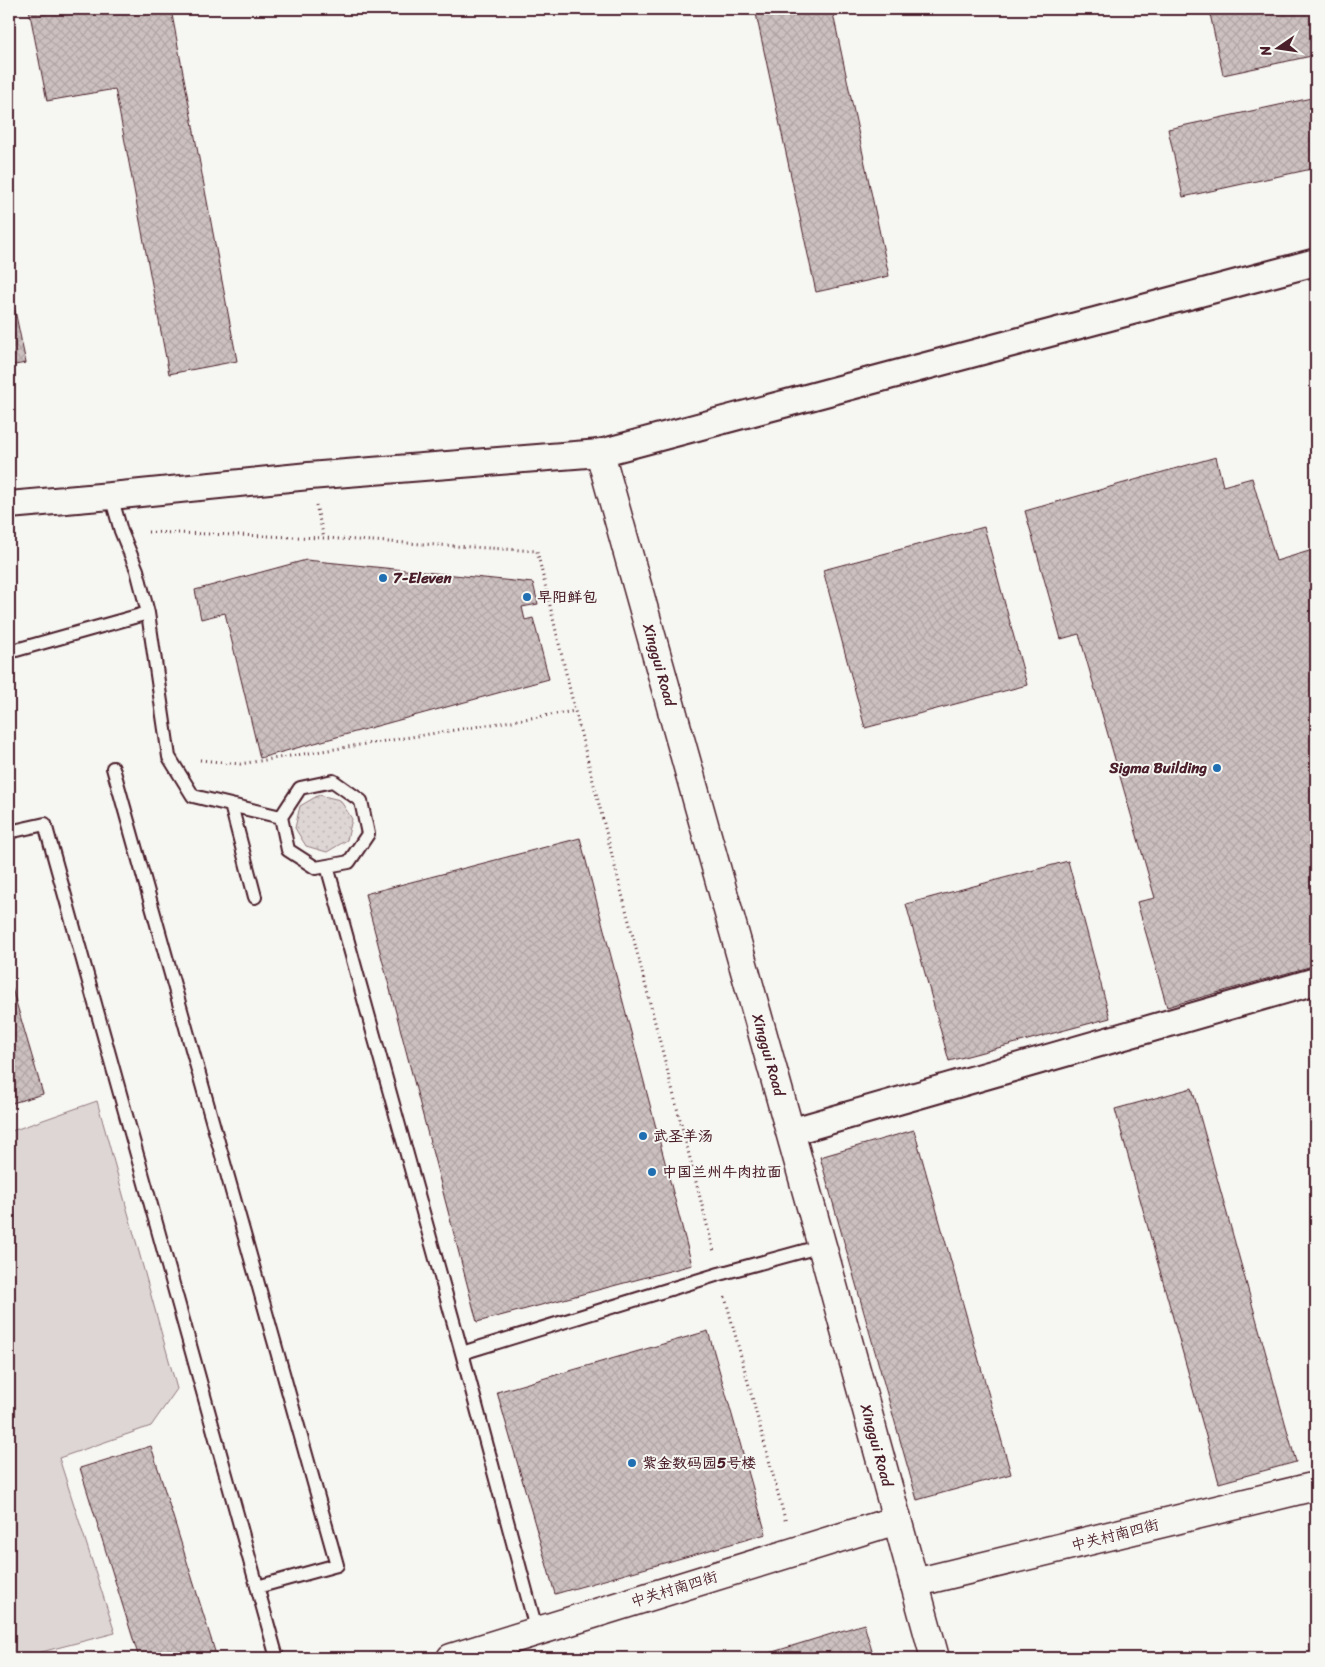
<svg xmlns="http://www.w3.org/2000/svg" width="1325" height="1667" font-family="Sriracha,'LXGW WenKai TC',sans-serif">
<style>
.grass{fill:url(#grass-dots);stroke:#947a80}
.park{fill:#ddd6d5;stroke:#947a80}
.building{fill:url(#building-cross-hatch);stroke:#4a1f2b}
.lines{fill:none;stroke-linecap:round;stroke-linejoin:round}
.service-casing{stroke:#4a1f2b;stroke-width:16}
.minor-casing{stroke:#4a1f2b;stroke-width:30}
.tertiary-casing{stroke:#4a1f2b;stroke-width:31}
.path{stroke:#4a1f2b;stroke-width:3;stroke-dasharray:1 4;stroke-linecap:butt}
.service{stroke:#f6f6f2;stroke-width:12}
.minor{stroke:#f6f6f2;stroke-width:26}
.tertiary{stroke:#f6f6f2;stroke-width:28}
.poi-dot{fill:#1f6fb2;stroke:#f6f6f2;stroke-width:2}
.labels{text-anchor:middle;dominant-baseline:central;stroke-width:4;stroke-linejoin:round;paint-order:stroke}
.poi-label{font-size:15px;font-weight:bold;fill:#4a1f2b;stroke:#f6f6f2;text-anchor:start}
.street-label{font-size:15px;fill:#4a1f2b;stroke:#f6f6f2}
</style>
<defs>
<pattern id="grass-dots" width="8" height="8" patternUnits="userSpaceOnUse" patternTransform="scale(1.25)"><rect width="8" height="8" fill="#ddd6d5"/><path d="M2 2h.1M6 6h.1" fill="none" stroke="#bfb7b7" stroke-width="1.8" stroke-linecap="round"/></pattern>
<pattern id="building-cross-hatch" width="8" height="8" patternUnits="userSpaceOnUse" patternTransform="scale(1.25)"><rect width="8" height="8" fill="#ccc1c0"/><path d="M0 0l8 8M0 8l8-8" fill="none" stroke="#b1a5a5"/></pattern>
</defs>
<rect width="100%" height="100%" fill="#f6f6f2"/>
<filter id="ink" filterUnits="userSpaceOnUse"><feTurbulence type="fractalNoise" baseFrequency=".02" numOctaves="2"/><feDisplacementMap in="SourceGraphic" scale="10" xChannelSelector="R" yChannelSelector="G"/><feConvolveMatrix kernelMatrix="1 2 1 2 8 2 1 2 1" color-interpolation-filters="sRGB"/></filter>
<g filter="url(#ink)">
<path class="grass" d="M 319,795 L 340,800 L 352,819 L 347,840 L 327,852 L 306,846 L 295,828 L 300,806 Z"/>
<path class="park" d="M 97,1101 L 177,1389 L 151,1426 L 59,1458 L 115,1633 L 18,1658 L 13,1658 L 9,1645 L 9,1132 Z"/>
<path class="building" d="M 29,9 L 171,9 L 237,361 L 169,374 L 115,89 L 47,101 Z
M 755,9 L 832,9 L 889,276 L 816,292 Z
M 1209,9 L 1316,9 L 1316,55 L 1223,75 Z
M 1316,97 L 1316,168 L 1183,197 L 1168,129 Z
M 9,282 L 26,363 L 9,366 Z
M 1216,457 L 1223,486 L 1252,478 L 1276,561 L 1316,549 L 1316,965 L 1167,1007 L 1137,902 L 1155,898 L 1079,634 L 1061,639 L 1025,511 Z
M 984,527 L 1027,685 L 865,728 L 823,570 Z
M 306,560 L 533,583 L 538,604 L 522,607 L 525,620 L 533,618 L 549,679 L 260,758 L 225,613 L 201,619 L 195,590 Z
M 580,838 L 692,1265 L 477,1322 L 365,894 Z
M 1068,861 L 1110,1018 L 949,1061 L 906,904 Z
M 9,978 L 43,1094 L 9,1104 Z
M 1192,1088 L 1296,1462 L 1219,1483 L 1115,1109 Z
M 914,1130 L 1011,1474 L 917,1500 L 820,1157 Z
M 708,1331 L 766,1534 L 555,1594 L 497,1392 Z
M 151,1446 L 217,1658 L 139,1658 L 80,1468 Z
M 864,1624 L 874,1658 L 753,1658 Z
M 103,1651 L 105,1658 L 79,1658 Z"/>
<g class="lines">
<g class="service-casing">
<path id="service" d="M 111,496 L 121,531 L 137,570 L 148,613 L 169,757 L 193,796 L 281,817
M 9,652 L 148,613
M 113,768 L 337,1565 L 257,1587
M 333,781 L 361,801 L 368,834 L 349,862 L 316,868 L 288,850 L 281,817 L 300,788 Z
M 231,805 L 255,897
M 9,832 L 45,824 L 277,1658
M 327,866 L 462,1353 L 537,1632
M 462,1353 L 719,1274 L 822,1246"/>
</g>
<g class="minor-casing">
<path id="minor" d="M 9,505 L 111,496 L 309,476 L 600,453 L 1316,262
M 790,1132 L 1316,981"/>
</g>
<g class="tertiary-casing">
<g id="tertiary">
<path id="s1" d="M 600,453 L 822,1246 L 935,1658"/>
<path d="M 914,1583 L 1316,1486"/>
<path d="M 451,1658 L 897,1520"/>
</g>
</g>
<path class="path" d="M 316,505 L 324,538
M 148,532 L 324,538 L 537,551 L 575,711
M 200,760 L 240,764 L 575,711 L 714,1252
M 725,1297 L 786,1523"/>
<use href="#service" class="service"/>
<use href="#minor" class="minor"/>
<use href="#tertiary" class="tertiary"/>
</g>
</g>
<g class="poi-dot">
<circle cx="383" cy="578" r="5"/>
<circle cx="527" cy="597" r="5"/>
<circle cx="1217" cy="768" r="5"/>
<circle cx="643" cy="1136" r="5"/>
<circle cx="652" cy="1172" r="5"/>
<circle cx="632" cy="1463" r="5"/>
</g>
<g class="labels">
<g class="poi-label">
<text x="393" y="578">7-Eleven</text>
<text x="537" y="597">早阳鲜包</text>
<text x="1207" y="768" text-anchor="end">Sigma Building</text>
<text x="653" y="1136">武圣羊汤</text>
<text x="662" y="1172">中国兰州牛肉拉面</text>
<text x="642" y="1463">紫金数码园5号楼</text>
</g>
<g class="street-label">
<text stroke="none"><textPath href="#s1" startOffset="220">Xinggui Road</textPath></text>
<text stroke="none"><textPath href="#s1" startOffset="625">Xinggui Road</textPath></text>
<text stroke="none"><textPath href="#s1" startOffset="1030">Xinggui Road</textPath></text>
<text transform="translate(1115 1535) rotate(-14)">中关村南四街</text>
<text transform="translate(674 1589) rotate(-17)">中关村南四街</text>
</g>
</g>
<rect width="1325" height="1667" fill="none" stroke="#f6f6f2" stroke-width="30"/>
<rect x="15" y="15" width="1295" height="1637" fill="none" stroke="#4a1f2b" stroke-width="2" filter="url(#ink)"/>
<g transform="translate(1278 48) rotate(257)" stroke="#f6f6f2" stroke-width="4" paint-order="stroke">
<path d="M0-4L9 19L0 12L-9 19Z" fill="#4a1f2b"/>
<text y="-8" font-size="14" font-weight="bold" text-anchor="middle" fill="#4a1f2b">N</text>
</g>
</svg>
